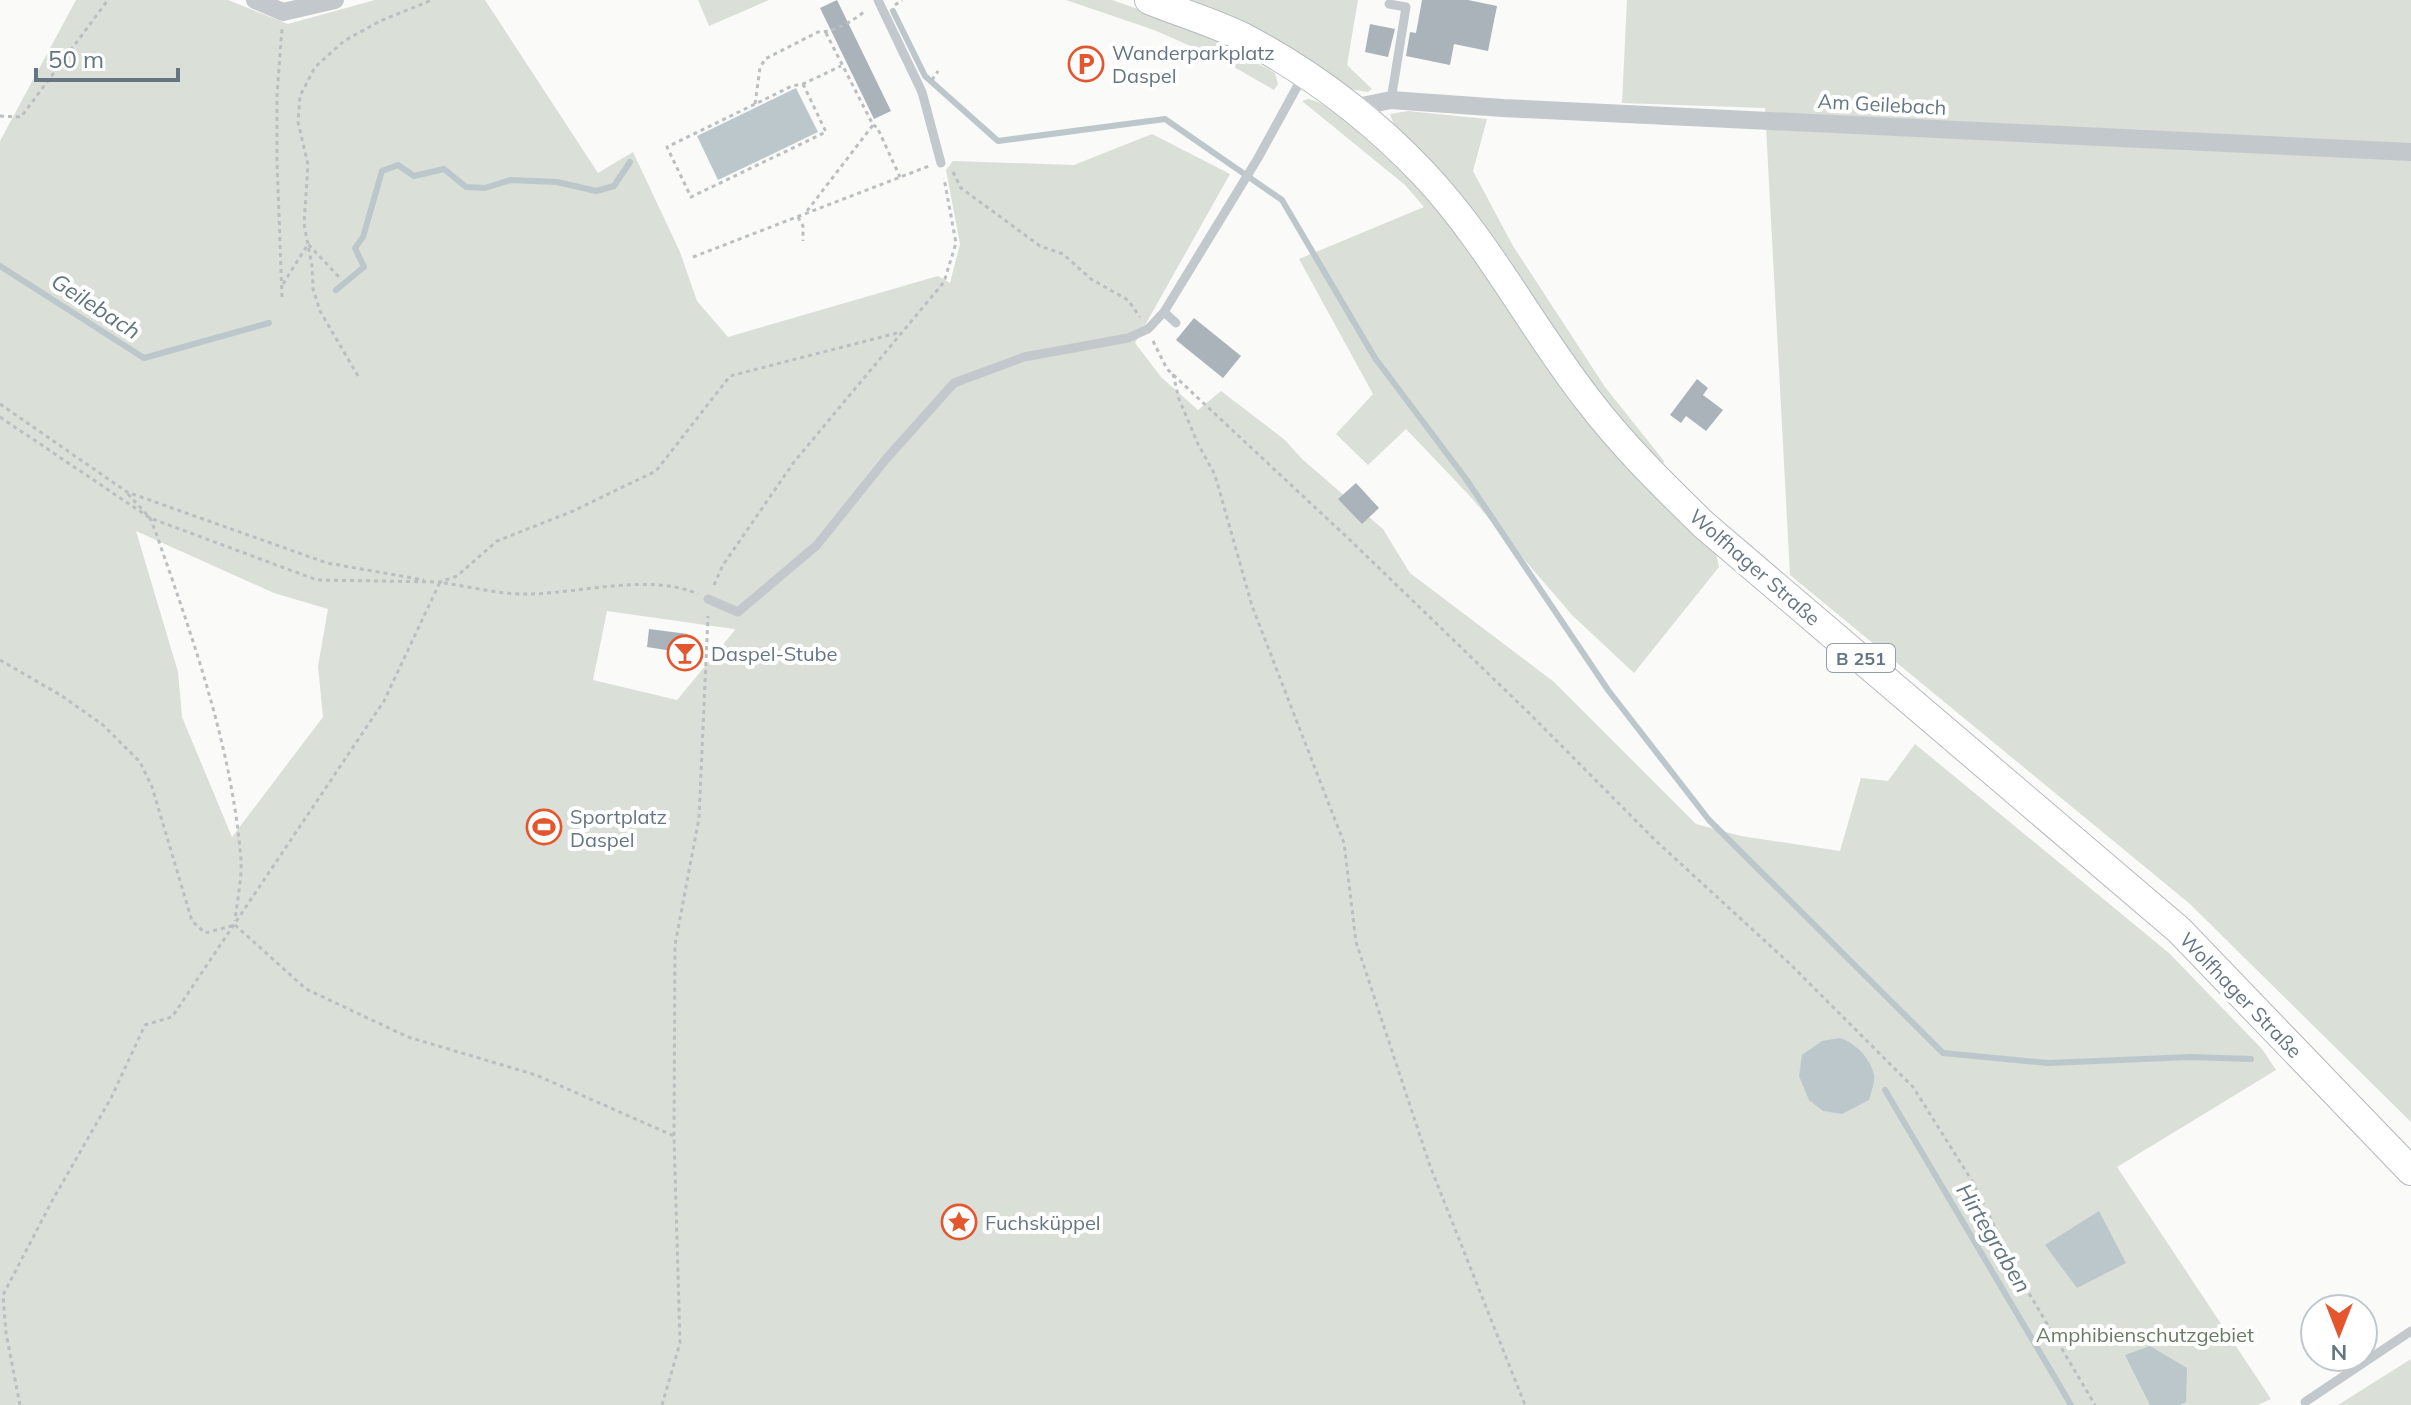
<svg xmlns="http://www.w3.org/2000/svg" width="2411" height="1405" font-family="Mulish,sans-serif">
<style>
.green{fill:#dadfd7;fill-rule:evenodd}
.water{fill:#bbc7cb}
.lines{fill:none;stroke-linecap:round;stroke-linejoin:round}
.stream{stroke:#bbc7cb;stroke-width:6}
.building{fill:#aab3b9}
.primary-casing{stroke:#b5babe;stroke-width:30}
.path{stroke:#bbbfc2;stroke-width:3;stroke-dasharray:4 4;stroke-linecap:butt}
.service{stroke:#c3c8cc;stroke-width:9}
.minor{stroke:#c3c8cc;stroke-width:18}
.primary{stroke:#fff;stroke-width:28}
.labels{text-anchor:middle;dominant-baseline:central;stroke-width:8;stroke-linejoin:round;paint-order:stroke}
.shield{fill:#fff;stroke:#939fa8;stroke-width:2}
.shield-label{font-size:18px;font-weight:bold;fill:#657683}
.poi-label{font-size:20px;fill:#657683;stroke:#fff;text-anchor:start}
.street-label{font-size:20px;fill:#657683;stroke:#fff}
.park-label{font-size:20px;fill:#687a64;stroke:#fff}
.water-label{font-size:22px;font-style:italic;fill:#60757c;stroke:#fff}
</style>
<rect width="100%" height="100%" fill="#fafaf8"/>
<path class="green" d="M 76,0 L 228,0 L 288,24 L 375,0 L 485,0 L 598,173 L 633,152 L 680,252 L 697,301 L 728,337 L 938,276 L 950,283 L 960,244 L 946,170 L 953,161 L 1074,165 L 1152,134 L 1230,174 L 1135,343 L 1161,377 L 1198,410 L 1221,391 L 1285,440 L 1302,459 L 1383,529 L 1410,573 L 1554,682 L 1696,824 L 1741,836 L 1840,851 L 1861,778 L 1888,781 L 1915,744 L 2169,953 L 2262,1049 L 2276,1070 L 2117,1167 L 2271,1399 L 2258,1405 L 0,1405 L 0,141 ZM 136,531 L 274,593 L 328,609 L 318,666 L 323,717 L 232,837 L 182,717 L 178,672 ZM 607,611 L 734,629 L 735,630 L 677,700 L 593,680 Z
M 698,0 L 769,0 L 709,26 Z
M 1066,0 L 1112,0 L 1161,17 L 1220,43 L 1275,73 L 1278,84 L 1274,90 L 1218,58 L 1154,30 Z
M 1184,0 L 1358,0 L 1347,65 L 1372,89 L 1368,92 L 1349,89 L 1272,36 L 1262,36 Z
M 1627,0 L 2411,0 L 2411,1122 L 2190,904 L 1790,575 L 1765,108 L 1622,103 Z
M 1308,99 C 1342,104 1426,197 1452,225 L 1716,554 L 1719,567 L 1634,673 L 1572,615 L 1468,494 L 1406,429 L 1368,465 L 1336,434 L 1373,394 L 1299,259 L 1424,207 L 1405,185 L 1302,101 Z
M 1408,111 L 1487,119 L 1473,171 L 1513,246 L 1605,387 L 1664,461 L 1663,464 L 1653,459 L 1627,431 L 1397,133 L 1390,114 Z
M 2411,1359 L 2411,1405 L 2338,1405 Z"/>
<path class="water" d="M 796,88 L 818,132 L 718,180 L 697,136 Z
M 1840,1038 C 1855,1043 1870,1057 1874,1075 C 1875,1082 1871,1093 1869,1100 L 1842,1114 L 1823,1111 L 1809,1100 L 1799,1076 L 1802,1055 L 1822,1041 Z
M 2099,1211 L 2126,1263 L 2077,1288 L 2045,1245 Z
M 2150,1346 L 2187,1368 L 2186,1402 L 2180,1405 L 2150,1405 L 2125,1355 Z"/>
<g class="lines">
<path class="stream" d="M 893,11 L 925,76 L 998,141 L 1165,119 L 1282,200 L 1375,358 L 1466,479 L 1608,690 L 1709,820 L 1943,1053 L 2048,1063 L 2191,1057 L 2251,1059
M 0,266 L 144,358 L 269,323
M 336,290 L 364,267 L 355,248 L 363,237 L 382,171 L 398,165 L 414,176 L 444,169 L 466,187 L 485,188 L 510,180 L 557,182 L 596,191 L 614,186 L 630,162
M 1885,1090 L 2071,1405"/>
</g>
<path class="building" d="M 837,0 L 891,111 L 874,119 L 820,8 Z
M 1422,0 L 1468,0 L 1497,6 L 1488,51 L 1454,44 L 1450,65 L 1406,56 L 1410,32 L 1416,33 Z
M 1370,24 L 1395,29 L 1388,57 L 1365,52 Z
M 1194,318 L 1241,356 L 1223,378 L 1176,340 Z
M 1697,379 L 1708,388 L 1703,395 L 1723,410 L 1706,431 L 1686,416 L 1681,423 L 1670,415 Z
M 1356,483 L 1379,508 L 1362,524 L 1338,499 Z
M 649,629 L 688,634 L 685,653 L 647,647 Z"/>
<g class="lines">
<g class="primary-casing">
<path id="primary" d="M 1149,0 C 1181,13 1215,23 1245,38 C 1311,73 1373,120 1424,174 C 1488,242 1531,327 1588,400 C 1623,446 1663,485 1704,525 L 2179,930 L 2411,1171"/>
</g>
<path class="path" d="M 895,5 L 902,0
M 932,80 L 938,71
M 803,84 L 826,132 L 691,197 L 667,147 L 792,86 L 803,84 L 841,66
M 755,104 L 760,68 L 765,59 L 818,32 C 833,33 855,20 866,10
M 0,116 L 21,117 L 108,0
M 873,125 L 877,127 L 900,177
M 953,172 L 961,188 L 1040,246 L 1063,254 L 1091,279 L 1128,300 L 1140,317
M 807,211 L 873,125 L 826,33
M 798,217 L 803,226 L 803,241
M 693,257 L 929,166
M 283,284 L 308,244 L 339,277
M 282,297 L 277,161 L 277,95 L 282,28
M 1153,341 L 1167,369 L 1352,542 L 1530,714 L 1655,840 L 1789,963 L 1913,1087 L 1972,1181 L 2020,1278 L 2095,1405
M 1173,374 L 1179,399 L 1198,444 L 1215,475 L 1252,606 L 1344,843 L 1356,942 L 1430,1166 L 1525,1405
M 358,376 L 320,311 L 313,289 L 312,266 L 304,224 L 308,165 L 298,122 L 300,96 L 315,67 L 344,41 L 380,21 L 432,0
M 0,404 L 127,492 L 327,563 L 424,580
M 0,417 L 150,518 L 317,580 L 440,582 L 457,576 L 497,541 L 573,511 L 656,471 L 730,376 L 897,333
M 128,494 L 150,518 L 156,533 C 193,639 232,747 241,860 C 242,879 237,901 235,921
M 444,583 C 472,587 502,595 530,594 C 581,593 651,573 698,594
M 714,585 L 723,565 L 794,462 L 944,282 L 956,243 L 944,178
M 0,660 L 62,696 L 103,725 L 140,762 L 152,787 L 192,921 L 205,933 L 235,925
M 235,925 L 306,989 L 408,1037 L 536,1075 L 674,1136
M 20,1405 L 6,1333 L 3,1295 L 52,1201 L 111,1098 L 145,1025 L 172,1017 L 384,701 L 440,582
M 662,1405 L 680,1343 L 674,1136 L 675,945 L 699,818 L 708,616"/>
<path class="service" d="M 878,0 L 922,92 L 941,163
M 1389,4 L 1406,7 L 1391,100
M 1164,312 L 1176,323
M 708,599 L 738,612 L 817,545 L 886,459 L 954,383 L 1024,357 L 1128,338 L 1148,329 L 1164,312 L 1258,158 L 1303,76
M 2305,1402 L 2411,1331"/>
<path class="minor" d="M 255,0 L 283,12 L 335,0
M 1352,108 L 1391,100 L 1503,108 L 2411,152"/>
<use href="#primary" class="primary"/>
</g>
<defs>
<g id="parking-ring" transform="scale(1.8)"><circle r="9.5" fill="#fff" stroke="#e4572e" stroke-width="1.5"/><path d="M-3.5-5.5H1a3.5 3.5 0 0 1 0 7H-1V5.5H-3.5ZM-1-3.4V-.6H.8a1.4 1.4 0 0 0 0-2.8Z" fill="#e4572e"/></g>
<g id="bar-ring" transform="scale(1.8)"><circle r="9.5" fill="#fff" stroke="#e4572e" stroke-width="1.5"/><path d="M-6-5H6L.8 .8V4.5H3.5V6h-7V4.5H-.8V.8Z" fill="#e4572e"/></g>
<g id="stadium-ring" transform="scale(1.8)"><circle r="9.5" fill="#fff" stroke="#e4572e" stroke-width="1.5"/><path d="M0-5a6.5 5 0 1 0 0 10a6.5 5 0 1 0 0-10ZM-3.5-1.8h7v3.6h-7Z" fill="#e4572e"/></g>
<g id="sight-ring" transform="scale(1.8)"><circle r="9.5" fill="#fff" stroke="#e4572e" stroke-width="1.5"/><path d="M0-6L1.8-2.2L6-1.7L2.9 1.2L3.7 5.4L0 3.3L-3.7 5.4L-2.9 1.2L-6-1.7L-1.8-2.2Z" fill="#e4572e"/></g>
</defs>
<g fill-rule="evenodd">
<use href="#parking-ring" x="1086" y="64"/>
<use href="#bar-ring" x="685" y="653"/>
<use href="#stadium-ring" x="544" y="827"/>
<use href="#sight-ring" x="959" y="1222"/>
</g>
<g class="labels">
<rect class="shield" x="1827" y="644" width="68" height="28" rx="6"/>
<g class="shield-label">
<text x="1861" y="658">B 251</text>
</g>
<g class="poi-label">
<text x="1112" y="52">Wanderparkplatz<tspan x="1112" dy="23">Daspel</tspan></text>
<text x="711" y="653">Daspel-Stube</text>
<text x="570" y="816">Sportplatz<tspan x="570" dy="23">Daspel</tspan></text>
<text x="985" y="1222">Fuchsküppel</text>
</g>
<g class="street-label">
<text transform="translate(1882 104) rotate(3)">Am Geilebach</text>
<text transform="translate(1755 567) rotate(41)">Wolfhager Straße</text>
<text transform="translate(2241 995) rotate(46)">Wolfhager Straße</text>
</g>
<g class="park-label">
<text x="2145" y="1334">Amphibienschutzgebiet</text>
</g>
<g class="water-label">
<text transform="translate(96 306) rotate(33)">Geilebach</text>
<text transform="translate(1994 1238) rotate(59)">Hirtegraben</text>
</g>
</g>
<g transform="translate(2339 1333) rotate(180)"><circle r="38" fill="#ffffff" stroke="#c1c8cd" stroke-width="2"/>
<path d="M0-6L14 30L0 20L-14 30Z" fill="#e4572e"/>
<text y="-12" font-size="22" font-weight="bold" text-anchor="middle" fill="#657683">N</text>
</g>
<path d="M36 68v12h142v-12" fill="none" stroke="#657683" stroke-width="4"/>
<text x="48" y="68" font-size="24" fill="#657683" stroke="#ffffff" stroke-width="6" paint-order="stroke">50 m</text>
</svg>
